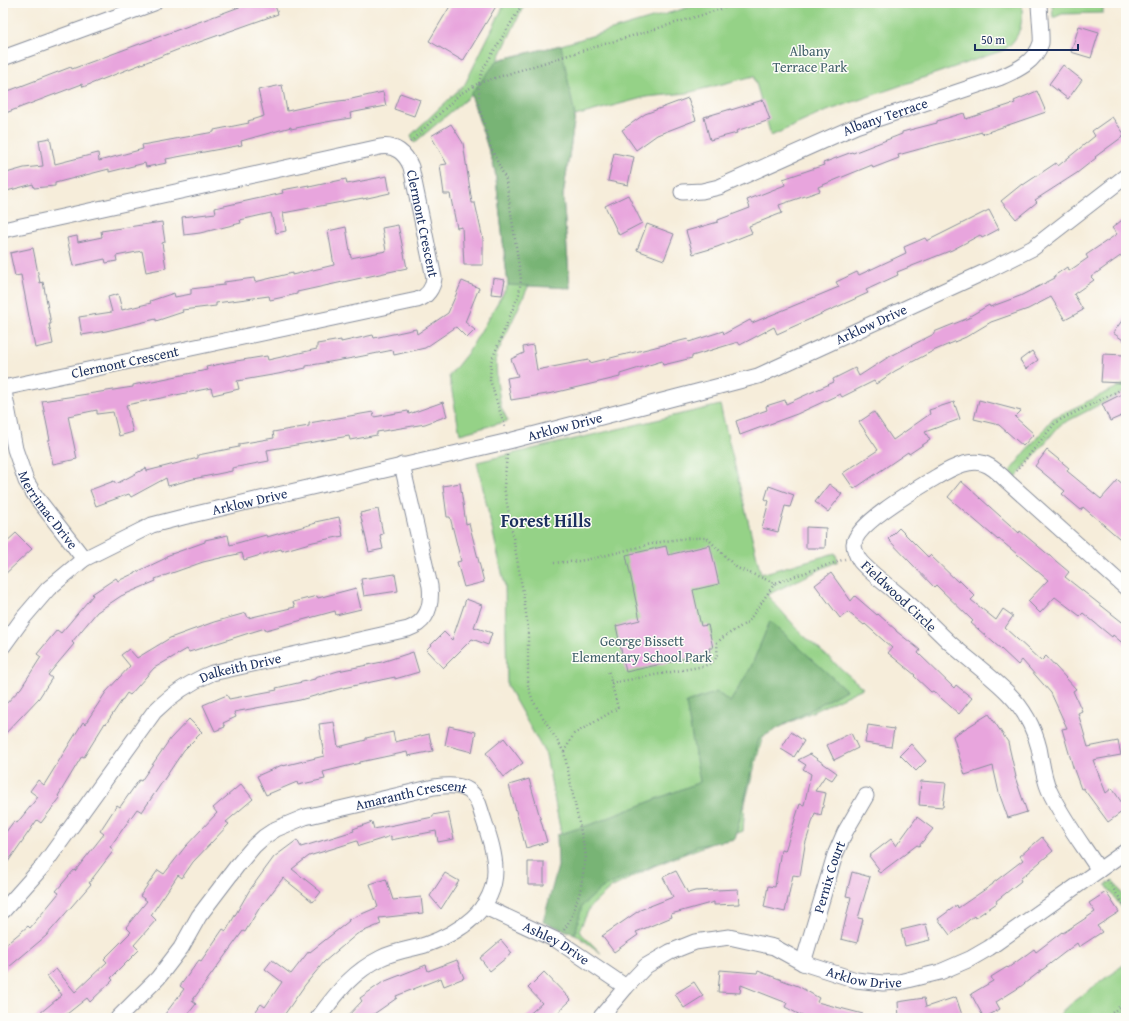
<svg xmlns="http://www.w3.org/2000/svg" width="1129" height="1021" font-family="'Gentium Book Plus',serif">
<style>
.green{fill:#95d287;stroke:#588072}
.forest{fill:#78b474;stroke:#4a7269}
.building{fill:#e8a5dd}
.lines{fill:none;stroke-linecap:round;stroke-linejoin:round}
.minor-casing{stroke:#888e9c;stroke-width:17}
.path{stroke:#888e9c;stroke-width:2.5;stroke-dasharray:1 3;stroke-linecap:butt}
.minor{stroke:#fff;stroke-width:15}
.labels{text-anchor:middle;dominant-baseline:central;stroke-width:3;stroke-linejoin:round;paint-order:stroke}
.park-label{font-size:14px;fill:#40606a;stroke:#fdfcf7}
.street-label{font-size:14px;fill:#1b2f5e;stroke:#fdfcf7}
.district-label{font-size:18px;font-weight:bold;fill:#1b2f5e;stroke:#fdfcf7}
</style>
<rect width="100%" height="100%" fill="#fdfcf7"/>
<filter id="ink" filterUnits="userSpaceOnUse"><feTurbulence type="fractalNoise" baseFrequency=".025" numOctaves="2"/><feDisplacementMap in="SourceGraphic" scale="8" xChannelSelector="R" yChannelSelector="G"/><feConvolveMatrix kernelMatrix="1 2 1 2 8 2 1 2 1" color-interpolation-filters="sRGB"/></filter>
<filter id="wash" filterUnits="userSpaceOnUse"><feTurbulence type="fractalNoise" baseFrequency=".012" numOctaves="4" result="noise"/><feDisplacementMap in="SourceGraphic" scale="16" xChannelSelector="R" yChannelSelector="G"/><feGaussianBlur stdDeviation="0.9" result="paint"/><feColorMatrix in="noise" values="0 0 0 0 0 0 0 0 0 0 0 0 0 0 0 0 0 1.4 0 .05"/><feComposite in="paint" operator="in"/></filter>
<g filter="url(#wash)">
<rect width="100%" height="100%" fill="#f6edda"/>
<path class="green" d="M 505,3 L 525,3 L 498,60 L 561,45 L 703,3 L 1022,3 C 1023,22 1021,38 1004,50 L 824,112 L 771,136 L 754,76 L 687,93 L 646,97 L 575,116 L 563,196 L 570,288 L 529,285 L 496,356 L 497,381 L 501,407 L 508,421 L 460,434 L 449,376 L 469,351 L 508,285 L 495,170 L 471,95 L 414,143 L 411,135 L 465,84 Z
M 1052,3 L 1103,3 L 1103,13 L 1062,14 L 1053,18 Z
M 1126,383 L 1126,391 L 1060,425 L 1016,477 L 1010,471 L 1053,418 Z
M 720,405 L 761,574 L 835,553 L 838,561 L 767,595 L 803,635 L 863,688 L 763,735 L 745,803 L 743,831 L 654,866 L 611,888 L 590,907 L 579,931 L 602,954 L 577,935 L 554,922 L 564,849 L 546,755 L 507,686 L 505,586 L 477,462 Z
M 1113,880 L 1126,900 L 1126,914 L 1106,885 Z
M 1126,963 L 1126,1018 L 1056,1018 L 1074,1001 Z"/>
<path class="forest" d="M 561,45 L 575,116 L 563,196 L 570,288 L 508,285 L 495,170 L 471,94 L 498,60 Z
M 770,621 L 846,690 L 759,739 L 735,839 L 698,846 L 602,888 L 582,906 L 575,934 L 543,922 L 558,866 L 557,835 L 595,823 L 700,782 L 686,703 L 717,692 L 730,702 L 750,669 Z"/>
<g id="blocks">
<path class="building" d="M 250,3 L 274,3 L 278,14 L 177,50 L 83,87 L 82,84 L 3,114 L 3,93 L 71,67 L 72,69 Z
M 452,3 L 498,3 L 463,61 L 429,41 Z
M 1079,26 L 1099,32 L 1091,58 L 1071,52 Z
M 1063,65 L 1082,80 L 1068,99 L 1049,84 Z
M 282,85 L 287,111 L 323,103 L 347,100 L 383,92 L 386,106 L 350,113 L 351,118 L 326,122 L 291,129 L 291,127 L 241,141 L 242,145 L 166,159 L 167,163 L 146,167 L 145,163 L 109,172 L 109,169 L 55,183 L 55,186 L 34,188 L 33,184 L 3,192 L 3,174 L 24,168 L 43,166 L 39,140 L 50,138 L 55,164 L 98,153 L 99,161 L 143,149 L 142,145 L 214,132 L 214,130 L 249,123 L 248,121 L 264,116 L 258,90 Z
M 1037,91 L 1046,112 L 982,134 L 982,132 L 898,155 L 899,158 L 873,168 L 872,165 L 818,187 L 820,191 L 779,205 L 782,213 L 749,226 L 752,233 L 717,247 L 693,254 L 686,231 L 718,222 L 718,220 L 750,208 L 747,200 L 785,185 L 783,179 L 824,165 L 823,163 L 852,152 L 853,153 L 902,134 L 902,132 L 937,123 L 937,121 L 964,113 L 966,119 L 1015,103 L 1014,101 Z
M 400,93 L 420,100 L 414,116 L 394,109 Z
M 688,98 L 696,120 L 657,135 L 636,150 L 622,130 L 645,114 Z
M 763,100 L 770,120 L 736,131 L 737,133 L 710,140 L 704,117 L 731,109 L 731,110 Z
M 1112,117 L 1125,135 L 1095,157 L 1096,158 L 1077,173 L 1035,200 L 1037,202 L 1016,219 L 1001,201 L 1022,184 L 1023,185 L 1056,163 L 1058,166 L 1095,136 L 1092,131 Z
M 451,124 L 463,143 L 472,203 L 475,203 L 483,239 L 483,265 L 464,265 L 462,227 L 457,228 L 450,194 L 444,194 L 440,165 L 447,164 L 431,136 Z
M 614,153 L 634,157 L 628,185 L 608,181 Z
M 387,176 L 390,193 L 363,199 L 363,198 L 283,213 L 286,231 L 276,233 L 271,213 L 240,220 L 241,223 L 200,233 L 184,235 L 182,217 L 216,213 L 215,208 L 283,193 L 282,190 L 309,185 L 309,187 L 346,179 L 347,184 Z
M 628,195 L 642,223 L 619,235 L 605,206 Z
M 989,210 L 999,229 L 982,238 L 980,235 L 952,250 L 897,272 L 898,275 L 866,290 L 868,293 L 777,334 L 774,327 L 740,345 L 738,342 L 692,356 L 692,358 L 663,365 L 662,361 L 620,374 L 620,377 L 553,393 L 511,400 L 507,378 L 518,376 L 511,359 L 524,353 L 523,347 L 533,345 L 537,370 L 578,362 L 589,360 L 590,363 L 688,339 L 689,342 L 723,331 L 724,334 L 750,320 L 752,323 L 839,287 L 836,282 L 857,272 L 859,275 L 906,253 L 904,247 L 925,238 L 927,241 Z
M 1126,217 L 1126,252 L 1091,277 L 1094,280 L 1074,294 L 1083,310 L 1065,320 L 1051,297 L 1028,309 L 991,322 L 966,337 L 933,351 L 895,371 L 876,384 L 874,381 L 842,397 L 840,394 L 797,414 L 740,435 L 736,421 L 767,410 L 766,406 L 785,400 L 786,404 L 834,382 L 833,379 L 855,368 L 859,376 L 887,358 L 934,334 L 934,332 L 971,317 L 970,316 L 989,305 L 990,307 L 1020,296 L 1055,278 L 1054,276 L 1067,267 L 1069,271 L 1088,258 L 1086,255 L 1117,234 L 1112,228 Z
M 162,222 L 165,242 L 162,243 L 166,268 L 146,272 L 142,251 L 116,256 L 117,261 L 106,263 L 105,259 L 73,266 L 67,238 L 77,236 L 78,242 L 102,237 L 101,231 Z
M 647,224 L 674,234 L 664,260 L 637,250 Z
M 398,225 L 407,268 L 297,292 L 297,294 L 270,300 L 269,296 L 216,303 L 216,306 L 182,310 L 183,312 L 156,321 L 156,319 L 106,331 L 82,335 L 79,317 L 112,312 L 108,297 L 118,294 L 122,310 L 151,303 L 150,301 L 174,293 L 175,297 L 191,294 L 191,289 L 224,285 L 224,282 L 254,278 L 255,282 L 292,273 L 292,275 L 334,265 L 328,231 L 346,227 L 351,258 L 386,251 L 382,228 Z
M 33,248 L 40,283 L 43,282 L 51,324 L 49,324 L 53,344 L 35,348 L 21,275 L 15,276 L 10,253 Z
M 493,278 L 505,280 L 502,295 L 491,294 Z
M 462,281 L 479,288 L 465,322 L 475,330 L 467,338 L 456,327 L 425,348 L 394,355 L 393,350 L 353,358 L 306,366 L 306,368 L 278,374 L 237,381 L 239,389 L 213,395 L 211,388 L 126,405 L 133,432 L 119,436 L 113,412 L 97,414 L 97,410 L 68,416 L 77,459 L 53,464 L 48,440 L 50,440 L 42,401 L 133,387 L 133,385 L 207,370 L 206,367 L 230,362 L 267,356 L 268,360 L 317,349 L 317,344 L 341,340 L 341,342 L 373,335 L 374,338 L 416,329 L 417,334 L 448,313 Z
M 1126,315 L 1126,342 L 1113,333 Z
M 1032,351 L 1038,360 L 1026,369 L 1020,360 Z
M 1103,354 L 1124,355 L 1122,383 L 1101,382 Z
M 1126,392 L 1126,414 L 1110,421 L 1102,404 Z
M 979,400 L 1021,411 L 1015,417 L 1034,434 L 1023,446 L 999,425 L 974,419 Z
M 443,402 L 447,416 L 425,424 L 377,432 L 377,435 L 350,440 L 349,436 L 267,450 L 269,461 L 232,468 L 232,471 L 193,479 L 168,486 L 166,478 L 131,497 L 129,494 L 96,506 L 90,490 L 114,481 L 116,484 L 146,468 L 147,471 L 198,458 L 198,455 L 239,447 L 239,444 L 274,438 L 273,432 L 309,426 L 309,423 L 373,412 L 374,417 L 408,411 L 409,414 Z
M 954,402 L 960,419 L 925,432 L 930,440 L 909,454 L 908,452 L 854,489 L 843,473 L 878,450 L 859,422 L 874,412 L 893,440 L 930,414 L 929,410 Z
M 1047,450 L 1069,468 L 1067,471 L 1101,499 L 1118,480 L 1126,487 L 1126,544 L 1083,507 L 1081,510 L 1062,494 L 1065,491 L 1035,466 Z
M 961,481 L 1019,533 L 1020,531 L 1069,572 L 1065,577 L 1126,625 L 1126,646 L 1113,635 L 1112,637 L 1083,613 L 1080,616 L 1055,597 L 1040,613 L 1028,601 L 1048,580 L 999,539 L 998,540 L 948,497 Z
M 460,483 L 466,524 L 469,523 L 484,582 L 464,587 L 457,562 L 461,561 L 450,517 L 447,517 L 443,486 Z
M 829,484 L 842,494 L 828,512 L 815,502 Z
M 769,486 L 794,495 L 790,507 L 785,506 L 778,532 L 762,528 L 769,501 L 765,499 Z
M 378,509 L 383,534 L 380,535 L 383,549 L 369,552 L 360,513 Z
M 339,517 L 343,536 L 313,542 L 282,551 L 281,549 L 244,560 L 242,553 L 203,562 L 155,579 L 156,581 L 121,596 L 97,612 L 72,642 L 74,644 L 48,675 L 52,678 L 39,698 L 3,736 L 3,707 L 21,688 L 41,657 L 37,654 L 57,630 L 61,633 L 93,595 L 92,594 L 116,578 L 118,581 L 166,558 L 166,556 L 205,542 L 205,540 L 228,535 L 230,545 L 266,535 L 267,537 L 316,523 L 315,522 Z
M 806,527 L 826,528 L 825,548 L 806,548 Z
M 899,528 L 928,557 L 930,555 L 958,582 L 959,580 L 975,596 L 971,600 L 996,620 L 1003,609 L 1013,616 L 1005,628 L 1041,661 L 1046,656 L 1076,689 L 1073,691 L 1082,711 L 1078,713 L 1088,747 L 1118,741 L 1121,755 L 1093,760 L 1106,793 L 1112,788 L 1126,809 L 1108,822 L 1083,788 L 1081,789 L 1073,767 L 1062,729 L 1067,728 L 1051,693 L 1022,660 L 1018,665 L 1001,649 L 971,623 L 973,621 L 936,585 L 934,587 L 888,539 Z
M 16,533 L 32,549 L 3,576 L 3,545 Z
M 710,545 L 719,584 L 693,590 L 701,626 L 708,625 L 713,648 L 709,648 L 710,653 L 626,672 L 616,626 L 640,620 L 626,555 L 666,546 L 668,555 Z
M 831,573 L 851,601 L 855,596 L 877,615 L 878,614 L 896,630 L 896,631 L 920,650 L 918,653 L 954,688 L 956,685 L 972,698 L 959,714 L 933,691 L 931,692 L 914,676 L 915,675 L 888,653 L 892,648 L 865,624 L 864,625 L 848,612 L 840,618 L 815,585 Z
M 395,574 L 398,591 L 364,596 L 361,579 Z
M 356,588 L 361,609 L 336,615 L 335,611 L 266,630 L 265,628 L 189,652 L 187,649 L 154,668 L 130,695 L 127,693 L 106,724 L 105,723 L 84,757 L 82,756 L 58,796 L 60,798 L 41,823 L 37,820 L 3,869 L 3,836 L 14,821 L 17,823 L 38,797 L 30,791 L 38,780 L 44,785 L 83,722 L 85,724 L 106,692 L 130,666 L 121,655 L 129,649 L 137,658 L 170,638 L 214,622 L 246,613 L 248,618 L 295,607 L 293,602 L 317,596 L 318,598 Z
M 466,599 L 482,605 L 474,627 L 492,633 L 488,645 L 472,639 L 443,668 L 426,650 L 444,632 L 452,640 Z
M 413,652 L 419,672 L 395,679 L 395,677 L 343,688 L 300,700 L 234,712 L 236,717 L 223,723 L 225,727 L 215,731 L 203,705 L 227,695 L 229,699 L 277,690 L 276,688 L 315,679 L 315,678 L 338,671 L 382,662 Z
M 989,714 L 1008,742 L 1016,777 L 1015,777 L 1027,812 L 1008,818 L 999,793 L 993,766 L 965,775 L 953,736 Z
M 189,719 L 202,732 L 184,750 L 142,812 L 137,809 L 110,847 L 114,850 L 89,883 L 91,884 L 46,936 L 3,972 L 3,947 L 28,926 L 30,928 L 59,893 L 56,891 L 74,870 L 75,871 L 104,834 L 100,831 L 117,805 L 120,807 L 139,780 L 141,781 L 170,739 Z
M 334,722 L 338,747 L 366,740 L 366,738 L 393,732 L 395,742 L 429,734 L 433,751 L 408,756 L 407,752 L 360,762 L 360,763 L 323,772 L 325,779 L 298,785 L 297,782 L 266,795 L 257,776 L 282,765 L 283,766 L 324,756 L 319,724 Z
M 868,725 L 894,729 L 891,747 L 865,743 Z
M 449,726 L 476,732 L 472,752 L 445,745 Z
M 791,732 L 804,741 L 794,757 L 781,749 Z
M 851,733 L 858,748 L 834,760 L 827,745 Z
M 504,738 L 523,763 L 504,777 L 486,753 Z
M 911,744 L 926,761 L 916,771 L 900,755 Z
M 810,754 L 837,773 L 832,780 L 825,776 L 815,791 L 826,793 L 821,815 L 815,813 L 805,845 L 800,876 L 793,875 L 785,912 L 764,907 L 768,886 L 775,887 L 781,850 L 785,851 L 800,804 L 804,805 L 811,774 L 803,769 L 806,765 L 798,760 Z
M 529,779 L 547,842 L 526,848 L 509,785 Z
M 921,781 L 946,783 L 943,807 L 919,805 Z
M 241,784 L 253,799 L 226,822 L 229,824 L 193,862 L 182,878 L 178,875 L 151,915 L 156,920 L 134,945 L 139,950 L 111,978 L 113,980 L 90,1002 L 87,998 L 62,1018 L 34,1018 L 62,995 L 47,976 L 56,969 L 75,992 L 107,962 L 104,959 L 131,932 L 126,927 L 147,901 L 140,896 L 158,870 L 164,874 L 185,847 L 217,813 L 213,808 Z
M 448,812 L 454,839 L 438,842 L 436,831 L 391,840 L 391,836 L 359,846 L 357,841 L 309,856 L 292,869 L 321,892 L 313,902 L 283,878 L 264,903 L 263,902 L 245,932 L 243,931 L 192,1001 L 196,1004 L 185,1018 L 162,1018 L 184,989 L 180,986 L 199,960 L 201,961 L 223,929 L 226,931 L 249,891 L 274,857 L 297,840 L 301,847 L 354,831 L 353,829 L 372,822 L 374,829 L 433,817 L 433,815 Z
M 917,817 L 933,829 L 919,846 L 917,845 L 880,873 L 877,871 L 879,869 L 869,856 L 891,839 L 896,846 Z
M 1042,837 L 1053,851 L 1020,879 L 1021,881 L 996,901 L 997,903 L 975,918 L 974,916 L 950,935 L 938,919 L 957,905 L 958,908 L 993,884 L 993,883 L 1023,860 L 1020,856 Z
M 528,862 L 544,862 L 544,885 L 528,885 Z
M 676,871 L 688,893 L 695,891 L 738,889 L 739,904 L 714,905 L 714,902 L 671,914 L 672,917 L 636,932 L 638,935 L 614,952 L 602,936 L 640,910 L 673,897 L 663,877 Z
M 852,872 L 870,877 L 858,918 L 863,919 L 857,943 L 841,939 L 851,897 L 846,896 Z
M 445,873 L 459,881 L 441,909 L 430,896 Z
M 386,879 L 393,900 L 421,897 L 423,913 L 379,918 L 381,924 L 357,934 L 324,962 L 305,985 L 282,1018 L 251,1018 L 261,1004 L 265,1007 L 282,982 L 265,969 L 272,960 L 291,974 L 309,951 L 310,952 L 349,921 L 348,920 L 378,907 L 370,884 Z
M 1106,892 L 1119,912 L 1097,926 L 1102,932 L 1079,947 L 1077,943 L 1020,987 L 996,1002 L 1000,1009 L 984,1018 L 971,994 L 993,981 L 991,977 L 1007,967 L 1008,968 L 1034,949 L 1036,952 L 1062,932 L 1063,933 L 1095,912 L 1089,903 Z
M 926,924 L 930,940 L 905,946 L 901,930 Z
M 501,940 L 512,953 L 490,971 L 480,958 Z
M 457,960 L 464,978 L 444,986 L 441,978 L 396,996 L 397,998 L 368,1018 L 346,1018 L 362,1001 L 360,998 L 383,982 L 426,965 L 428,971 Z
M 720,970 L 757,973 L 758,971 L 798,986 L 819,998 L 817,1002 L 863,1014 L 863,1018 L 806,1018 L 785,1007 L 787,1003 L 741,985 L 740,993 L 718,992 Z
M 544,972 L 571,1000 L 552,1018 L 525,1018 L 542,1003 L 528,988 Z
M 694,982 L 703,996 L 684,1008 L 675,994 Z
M 956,997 L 963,1018 L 899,1018 L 898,1002 L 924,998 L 926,1007 Z"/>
</g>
</g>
<g filter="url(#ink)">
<use href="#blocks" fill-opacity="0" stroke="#888e9c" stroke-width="1"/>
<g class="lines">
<g class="minor-casing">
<g id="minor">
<path d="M 3,58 L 154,3"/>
<path id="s1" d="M 682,192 L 702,191 L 719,187 L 856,126 L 999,78 C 1015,71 1035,63 1041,43 C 1042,37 1039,11 1039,3"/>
<path id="s2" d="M 3,230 L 380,147 C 395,144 406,154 411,167 L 434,278 C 433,288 427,297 417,300 L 3,388"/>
<path id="s3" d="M 3,386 L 15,449 L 26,481 L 36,497 L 84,559"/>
<path id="s4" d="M 3,646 L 24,617 L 48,589 L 84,559 L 152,525 L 183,517 L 509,441 L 758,376 L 989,270 L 1033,248 L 1126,176"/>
<path d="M 1099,870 C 1082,844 1062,818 1049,790 C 1043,776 1042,763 1039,748 C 1034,728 1023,708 1008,693 C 990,675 969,660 950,643 C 936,630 923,616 908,603 C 894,590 872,575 860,561 C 857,556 854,550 854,544 C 856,523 920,487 938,476 C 952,468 973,456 989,466 C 996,470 1002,476 1008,482 L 1126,588"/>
<path id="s5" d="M 483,906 L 558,941 L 626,987"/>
<path id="s6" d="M 3,911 L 43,866 L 154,712 C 171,695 190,682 212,673 L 408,629 C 428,622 432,605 430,586 L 402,465"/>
<path id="s7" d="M 803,963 L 835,855 L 845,832 L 866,796"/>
<path id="s8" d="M 118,1018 L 158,978 L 181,948 L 199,916 L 237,866 L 254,846 L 264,837 L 276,829 L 305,817 L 434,787 C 455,784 473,784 480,808 C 486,828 495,850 495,870 C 495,910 459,933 425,945 C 411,949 395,951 381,958 C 351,973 338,992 318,1018"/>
<path id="s9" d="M 600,1018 L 626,987 L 646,966 L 670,952 L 695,942 L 729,937 L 774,947 L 803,963 L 856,980 L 883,983 L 899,982 L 940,972 L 970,959 L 989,948 L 1126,851"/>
</g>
</g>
<path class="path" d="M 479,83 L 588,49 L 702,15 L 738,3
M 479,83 L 483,69 L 523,3
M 410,142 L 460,94 L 479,83 L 479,105 L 491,148 L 506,180 L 521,279 L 519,294 L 491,362 L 490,380 L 505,428
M 507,455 L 504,487 L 523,592 L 528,628 L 528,687 L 533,701 L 564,752 L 586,856 L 580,892 L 571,918 L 564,930
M 1016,471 L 1056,422 L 1126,387
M 554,563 C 562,562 571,562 579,561 C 622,554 662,536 707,538 L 737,568 L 775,583 L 845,559
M 611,683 L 704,666 C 717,661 718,657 717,643 L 722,638 L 748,622 L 775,583
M 564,752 L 574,734 L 618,708 L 608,670
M 1107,880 L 1126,907
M 1106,1018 L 1126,1001"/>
<use href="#minor" class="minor"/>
</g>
</g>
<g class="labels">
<g class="park-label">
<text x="810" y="51">Albany<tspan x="810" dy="16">Terrace Park</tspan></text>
<text x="642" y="641">George Bissett<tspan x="642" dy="16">Elementary School Park</tspan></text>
</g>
<g class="street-label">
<text stroke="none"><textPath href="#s1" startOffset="218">Albany Terrace</textPath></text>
<text stroke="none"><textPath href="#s2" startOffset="484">Clermont Crescent</textPath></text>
<text stroke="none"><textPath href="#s4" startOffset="944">Arklow Drive</textPath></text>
<text transform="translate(125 362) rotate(-12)">Clermont Crescent</text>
<text stroke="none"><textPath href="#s4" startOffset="620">Arklow Drive</textPath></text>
<text stroke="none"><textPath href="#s4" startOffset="296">Arklow Drive</textPath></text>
<text stroke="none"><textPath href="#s3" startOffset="134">Merrimac Drive</textPath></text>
<text transform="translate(899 596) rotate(43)">Fieldwood Circle</text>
<text stroke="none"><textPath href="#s6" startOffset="349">Dalkeith Drive</textPath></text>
<text stroke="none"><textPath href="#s8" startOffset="388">Amaranth Crescent</textPath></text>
<text stroke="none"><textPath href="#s7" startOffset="90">Pernix Court</textPath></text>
<text stroke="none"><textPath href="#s5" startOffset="82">Ashley Drive</textPath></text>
<text stroke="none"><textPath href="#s9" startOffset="301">Arklow Drive</textPath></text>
</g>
<g class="district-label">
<text x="546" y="520">Forest Hills</text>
</g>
</g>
<rect width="1129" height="1021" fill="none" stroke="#fdfcf7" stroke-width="16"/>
<path d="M975 44v6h103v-6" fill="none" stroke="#1b2f5e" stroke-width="2"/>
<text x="981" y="44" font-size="12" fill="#1b2f5e" stroke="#fdfcf7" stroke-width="3" paint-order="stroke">50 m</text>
</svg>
